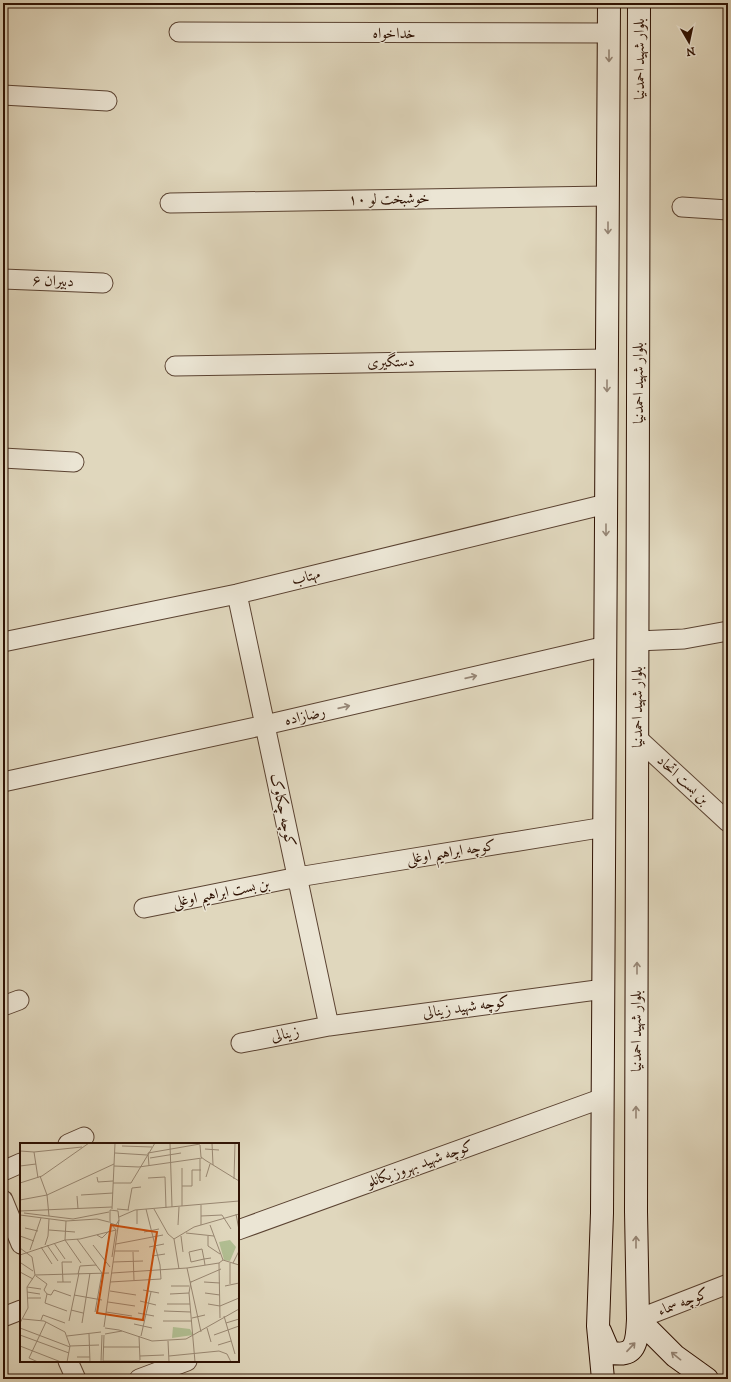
<svg xmlns="http://www.w3.org/2000/svg" width="731" height="1382" font-family="'IM FELL DW Pica',Amiri,serif">
<style>
.lines{fill:none;stroke-linecap:round;stroke-linejoin:round}
.minor-casing{stroke:#5b4332;stroke-width:21}
.secondary-casing{stroke:#2f1203;stroke-width:24}
.minor{stroke:#ebe5d4;stroke-width:19}
.secondary{stroke:#ebe5d4;stroke-width:22}
.oneway{stroke:#968676}
.labels{text-anchor:middle;dominant-baseline:central;stroke-width:3;stroke-linejoin:round;paint-order:stroke}
.street-label{font-size:15px;fill:#2f1203;stroke:#ebe5d4}
.inset-road{fill:none;stroke:#998873;stroke-width:1}
.view{fill:#cc4e0b;fill-opacity:0.15;stroke:#cc4e0b;stroke-width:2}
.inset-edge{fill:none;stroke:#2f1203;stroke-width:2}
</style>
<rect width="100%" height="100%" fill="#e0d7bd"/>
<filter id="stains"><feTurbulence type="fractalNoise" baseFrequency=".005" numOctaves="4"/><feColorMatrix values="0 0 0 0 .2 0 0 0 0 .09 0 0 0 0 .02 0 0 0 .5 -.17"/></filter>
<radialGradient id="worn" r=".72"><stop offset=".6" stop-color="#630" stop-opacity="0"/><stop offset="1" stop-color="#630" stop-opacity=".3"/></radialGradient>
<g class="lines">
<g class="minor-casing">
<path id="minor" d="M 179,32 L 609,33
M 3,95 L 107,101
M 170,203 L 608,196
M 682,207 L 728,210
M 3,279 L 103,283
M 175,366 L 607,359
M 3,458 L 74,462
M 237,594 L 329,1026
M 637,641 L 684,639 L 728,631
M 3,642 L 237,594 L 606,504
M 637,738 L 728,822
M 3,782 L 265,725 L 606,646
M 144,908 L 298,877 L 605,827
M 3,1006 L 19,1000
M 241,1043 L 329,1026 L 604,989
M 68,1144 L 84,1137
M 3,1171 L 21,1163
M 3,1200 L 21,1244
M 238,1230 L 603,1098
M 3,1317 L 21,1310
M 638,1319 L 728,1284
M 68,1361 L 76,1379
M 139,1379 L 187,1361"/>
</g>
<g class="secondary-casing">
<path id="secondary" d="M 639,3 L 636,1211 L 638,1319 L 675,1356 L 707,1379
M 600,1331 L 609,1352 C 637,1359 637,1341 638,1319
M 603,1379 L 598,1326 L 602,1213 L 609,3"/>
</g>
<use href="#minor" class="minor"/>
<use href="#secondary" class="secondary"/>
</g>
<defs><path id="oneway-shaft" d="M-6 0H5M1.5-3L5.5 0L1.5 3" fill="none" stroke-width="1.6" stroke-linecap="round" stroke-linejoin="round"/></defs>
<g class="oneway">
<use href="#oneway-shaft" transform="translate(609 56) rotate(90)"/>
<use href="#oneway-shaft" transform="translate(608 228) rotate(90)"/>
<use href="#oneway-shaft" transform="translate(607 386) rotate(90)"/>
<use href="#oneway-shaft" transform="translate(606 530) rotate(90)"/>
<use href="#oneway-shaft" transform="translate(471 677) rotate(-13)"/>
<use href="#oneway-shaft" transform="translate(344 707) rotate(-13)"/>
<use href="#oneway-shaft" transform="translate(637 968) rotate(-90)"/>
<use href="#oneway-shaft" transform="translate(636 1112) rotate(-90)"/>
<use href="#oneway-shaft" transform="translate(636 1242) rotate(-90)"/>
<use href="#oneway-shaft" transform="translate(631 1347) rotate(-47)"/>
<use href="#oneway-shaft" transform="translate(676 1356) rotate(-141)"/>
</g>
<g class="labels">
<g class="street-label">
<text x="394" y="33">خداخواه</text>
<text transform="translate(639 59) rotate(-90)">بلوار شهید احمدنیا</text>
<text transform="translate(389 199) rotate(-1)">خوشبخت لو ۱۰</text>
<text transform="translate(53 281) rotate(2)">دبیران ۶</text>
<text transform="translate(391 362) rotate(-1)">دستگیری</text>
<text transform="translate(638 383) rotate(-90)">بلوار شهید احمدنیا</text>
<text transform="translate(306 577) rotate(-14)">مهتاب</text>
<text transform="translate(637 707) rotate(-90)">بلوار شهید احمدنیا</text>
<text transform="translate(305 716) rotate(-13)">رضازاده</text>
<text transform="translate(683 780) rotate(43)">بن بست اتحاد</text>
<text transform="translate(283 810) rotate(78)">کوچه چکاوک</text>
<text transform="translate(451 852) rotate(-9)">کوچه ابراهیم اوغلی</text>
<text transform="translate(221 893) rotate(-11)">بن بست ابراهیم اوغلی</text>
<text transform="translate(466 1007) rotate(-8)">کوچه شهید زینالی</text>
<text transform="translate(636 1031) rotate(-90)">بلوار شهید احمدنیا</text>
<text transform="translate(285 1034) rotate(-11)">زینالی</text>
<text transform="translate(420 1164) rotate(-20)">کوچه شهید بهروز یکانلو</text>
<text transform="translate(683 1302) rotate(-21)">کوچه سماء</text>
</g>
</g>
<g transform="translate(20 1143)">
<rect width="219" height="219" fill="#e0d7bd"/>
<path d="M 210,97 L 216,104 L 210,118 L 204,117 L 199,99 ZM 153,184 L 170,186 L 173,192 L 152,195 Z" fill="#b1be92"/>
<path class="inset-road" d="M 150,0 L 152,64M 192,0 L 193,22M 180,2 L 181,14 L 185,17 L 219,38M 102,3 L 132,4M 185,6 L 199,7M 0,8 L 14,9 L 62,4M 14,9 L 18,35M 95,10 L 127,12M 130,15 L 161,10M 0,23 L 16,21M 94,23 L 119,24 L 182,15M 129,23 L 128,10 L 180,1M 162,25 L 162,63M 20,33 L 27,52 L 29,73M 77,34 L 78,39 L 93,38M 186,34 L 190,21M 128,35 L 145,34 L 146,65M 214,36 L 215,0M 180,38 L 180,16M 0,40 L 22,33 L 69,0M 93,40 L 111,40 L 135,0M 162,43 L 172,43 L 172,27 L 181,27M 61,52 L 93,50M 57,53 L 58,66M 0,57 L 27,52 L 94,21M 181,62 L 181,82M 92,66 L 95,0M 97,66 L 109,67M 134,66 L 148,91 L 154,96M 108,67 L 112,45 L 121,44M 117,67 L 117,81M 0,68 L 92,64M 4,70 L 53,76 L 89,69M 216,71 L 219,87M 0,72 L 46,78 L 77,76 L 89,79M 181,73 L 202,72 L 211,86M 99,74 L 115,67 L 219,58M 46,78 L 45,97 L 61,120M 158,82 L 159,64M 190,82 L 203,117M 5,85 L 18,88M 29,87 L 55,89M 124,89 L 139,86M 166,90 L 194,93M 77,92 L 82,95 L 89,88M 0,93 L 14,98M 161,93 L 163,109M 188,93 L 188,103 L 200,111M 57,96 L 82,130 L 75,169M 154,96 L 174,84 L 219,71M 154,96 L 159,126M 34,100 L 45,116M 96,101 L 143,92M 25,102 L 28,93 L 29,76M 27,102 L 38,118M 73,102 L 90,124M 21,104 L 32,121M 129,104 L 144,101M 0,105 L 12,114 L 15,132 L 7,144 L 8,165 L 0,180M 10,107 L 21,75M 95,108 L 119,108M 113,109 L 114,137M 0,112 L 45,97 L 60,96 L 96,87M 132,113 L 145,111M 92,114 L 96,87 L 92,82M 203,117 L 219,122M 93,119 L 123,118M 1,120 L 13,128M 199,120 L 200,175M 210,120 L 210,141M 213,120 L 219,108M 185,122 L 184,116 L 182,106 L 169,109 L 171,119 L 184,116 L 191,115M 167,125 L 181,189M 0,129 L 13,136M 92,130 L 167,125 L 199,120 L 203,117M 58,131 L 60,123 L 76,122M 15,132 L 89,130M 16,133 L 27,141 L 24,147 L 27,151 L 25,160 L 47,168M 171,138 L 169,150 L 175,219M 37,139 L 51,139M 43,139 L 42,119 L 52,119M 90,139 L 141,136 L 140,122 L 126,66M 171,139 L 201,126M 184,139 L 200,140M 151,143 L 169,143M 205,143 L 219,140M 7,144 L 21,146M 123,147 L 139,150M 90,148 L 116,152M 7,149 L 20,151M 185,150 L 200,152M 27,151 L 31,152 L 34,147 L 51,153M 150,151 L 169,150M 54,152 L 82,157M 7,155 L 21,155M 120,158 L 136,162M 88,159 L 115,163M 147,161 L 170,161M 188,161 L 200,163 L 219,155M 51,167 L 63,170M 144,168 L 171,169M 86,169 L 112,173M 118,170 L 134,173M 204,173 L 215,211M 172,175 L 185,172M 3,176 L 24,178 L 45,189 L 50,203 L 47,219M 21,177 L 23,172 L 45,180M 49,178 L 59,130M 143,178 L 172,178M 62,180 L 70,130M 206,180 L 219,176M 114,181 L 132,185M 84,184 L 99,77 L 98,68 L 90,67 L 90,80 L 96,82 L 99,77M 0,185 L 50,204M 85,185 L 99,187 L 132,198 L 166,196 L 219,166M 187,185 L 191,199M 69,191 L 70,219M 85,191 L 102,188M 0,192 L 49,210M 194,192 L 219,183M 47,193 L 81,189M 119,193 L 120,217M 121,193 L 131,149M 148,198 L 149,219M 198,202 L 211,198M 0,203 L 41,219M 50,203 L 79,202M 83,204 L 119,204M 120,213 L 144,212M 149,213 L 199,208 L 207,211 L 211,219M 57,214 L 70,214M 83,218 L 120,218M 18,219 L 9,215 L 26,179M 81,219 L 82,192M 83,219 L 84,192"/>
<path class="view" d="M 91,82 L 137,89 L 123,177 L 77,170 Z"/>
<rect width="219" height="219" class="inset-edge"/>
</g>
<rect width="731" height="1382" fill="none" stroke="#e0d7bd" stroke-width="16"/>
<rect x="4" y="4" width="723" height="1374" fill="none" stroke="#2f1203" stroke-width="2"/>
<rect x="8" y="8" width="715" height="1366" fill="none" stroke="#2f1203"/>
<g transform="translate(689 42) rotate(171)" stroke="#ebe5d4" stroke-width="3" paint-order="stroke">
<path d="M0-3L7 15L0 10L-7 15Z" fill="#2f1203"/>
<text y="-6" font-size="11" font-weight="bold" text-anchor="middle" fill="#2f1203">N</text>
</g>
<rect width="100%" height="100%" filter="url(#stains)"/>
<rect width="100%" height="100%" fill="url(#worn)"/>
</svg>
